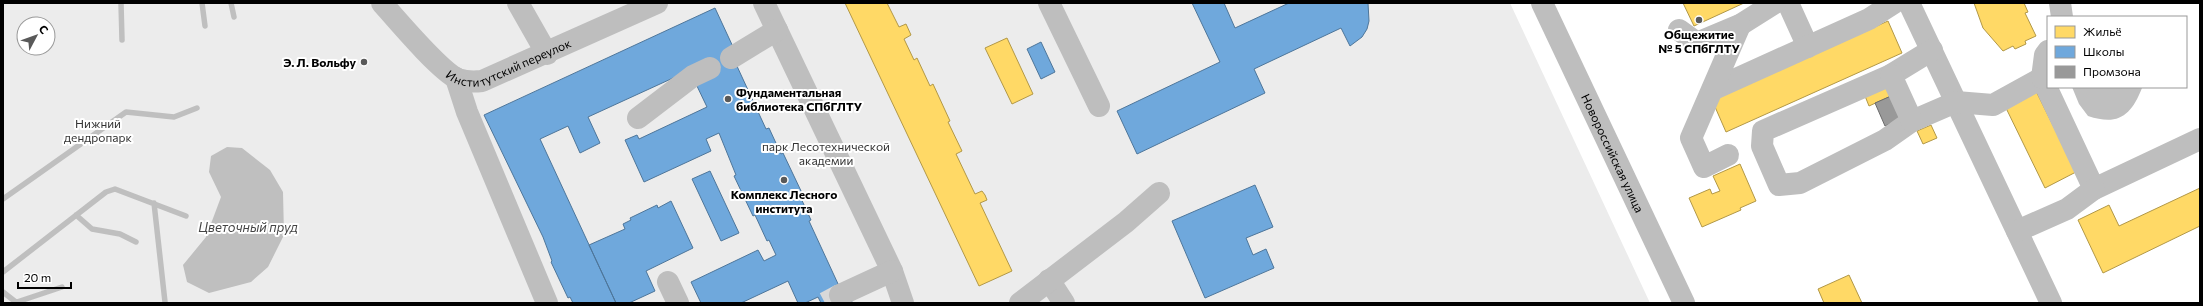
<svg xmlns="http://www.w3.org/2000/svg" width="2203" height="306" font-family="Commissioner,sans-serif">
<style>
.green{fill:#ececec;fill-rule:evenodd}
.water{fill:#bfbfbf}
.homes{fill:#ffd966;stroke:#b29847}
.schools{fill:#6fa8dc;stroke:#4e769a}
.industry{fill:#999;stroke:#6b6b6b}
.lines{fill:none;stroke-linecap:round;stroke-linejoin:round}
.stream{stroke:#bfbfbf;stroke-width:5.5}
.minor-tunnel{stroke:#d9d9d9;stroke-width:22;stroke-dasharray:22 11;stroke-linecap:butt}
.minor{stroke:#bebebe;stroke-width:22}
.major{stroke:#bebebe;stroke-width:22}
.poi-dot{fill:#595959;stroke:#fff;stroke-width:1.5}
.labels{text-anchor:middle;dominant-baseline:central;stroke-width:4;stroke-linejoin:round;paint-order:stroke}
.poi-label{font-size:12px;font-weight:bold;fill:#000;stroke:#fff}
.street-label{font-size:12px;fill:#000;stroke:#fff}
.park-label{font-size:12px;fill:#333;stroke:#fff}
.water-label{font-size:13px;font-style:italic;fill:#444;stroke:#fff}
</style>
<rect width="100%" height="100%" fill="#fff"/>
<path class="green" d="M 3,3 L 1510,3 L 1650,303 L 3,303 ZM 24,24 L 48,24 L 48,48 L 24,48 Z"/>
<path class="water" d="M 2072,87 L 2142,87 L 2142,88 C 2131,116 2118,126 2088,116 L 2079,104 Z
M 227,147 L 242,148 L 270,170 L 283,192 L 284,235 L 268,267 L 251,282 L 209,293 L 187,282 L 183,265 L 206,237 L 221,197 L 209,172 L 211,156 Z"/>
<path class="homes" d="M 845,3 L 887,3 L 899,27 L 906,24 L 911,35 L 904,39 L 914,60 L 917,58 L 930,86 L 933,84 L 950,121 L 948,122 L 962,151 L 956,154 L 975,194 L 982,191 L 985,195 L 987,200 L 980,203 L 1012,271 L 979,286 Z
M 1683,3 L 1744,3 L 1694,26 Z
M 1974,3 L 2024,3 L 2028,12 L 2025,13 L 2036,36 L 2025,41 L 2026,44 L 2015,49 L 2013,46 L 2003,51 L 1983,28 Z
M 1888,21 L 1902,53 L 1726,132 L 1712,100 Z
M 1007,38 L 1033,94 L 1012,104 L 985,48 Z
M 1886,86 L 1891,96 L 1869,106 L 1865,96 Z
M 2036,91 L 2076,172 L 2045,188 L 2005,106 Z
M 1931,125 L 1937,138 L 1923,144 L 1917,131 Z
M 1740,164 L 1756,201 L 1740,208 L 1741,210 L 1702,227 L 1689,198 L 1710,189 L 1712,194 L 1720,191 L 1713,176 Z
M 2200,188 L 2200,226 L 2103,273 L 2078,220 L 2109,205 L 2119,226 Z
M 1849,275 L 1862,303 L 1824,303 L 1818,289 Z"/>
<path class="schools" d="M 1192,3 L 1224,3 L 1235,28 L 1289,3 L 1368,3 L 1369,21 L 1367,29 L 1362,37 L 1350,46 L 1341,28 L 1254,69 L 1265,93 L 1137,154 L 1117,111 L 1220,62 Z
M 715,8 L 734,49 L 736,64 L 766,129 L 769,128 L 781,154 L 783,153 L 802,193 L 799,194 L 811,220 L 809,221 L 839,286 L 853,303 L 821,303 L 818,297 L 805,303 L 798,303 L 788,281 L 741,303 L 701,303 L 691,282 L 758,250 L 764,261 L 776,255 L 769,240 L 767,241 L 755,215 L 753,216 L 734,176 L 736,175 L 719,133 L 706,139 L 711,151 L 644,182 L 625,140 L 637,135 L 639,139 L 707,107 L 696,84 L 708,62 L 588,117 L 600,143 L 580,153 L 568,126 L 540,139 L 616,303 L 573,303 L 570,297 L 568,298 L 551,262 L 552,261 L 543,237 L 484,115 Z
M 1041,42 L 1055,72 L 1041,79 L 1027,49 Z
M 710,171 L 739,233 L 721,241 L 692,179 Z
M 1255,185 L 1273,227 L 1246,238 L 1253,255 L 1266,249 L 1274,268 L 1205,298 L 1172,221 Z
M 671,201 L 693,248 L 646,271 L 655,291 L 629,303 L 616,303 L 589,245 L 625,229 L 623,224 L 631,220 L 630,218 L 657,205 L 658,208 Z"/>
<path class="industry" d="M 1891,96 L 1901,119 L 1885,126 L 1875,103 Z"/>
<g class="lines">
<path class="stream" d="M 121,3 L 122,40
M 202,3 L 205,26
M 231,3 L 234,17
M 3,199 L 126,112 L 174,117 L 197,108
M 154,203 L 165,302
M 76,215 L 92,229 L 120,234 L 136,242
M 3,272 L 106,192 L 115,189 L 186,216
M 3,292 L 17,303
M 14,303 L 62,287"/>
<path class="minor-tunnel" d="M 825,303 L 840,295"/>
<g class="minor">
<path id="s1" d="M 382,3 C 397,20 440,71 458,79 C 466,82 473,82 482,81 L 657,3"/>
<path d="M 518,3 L 547,54"/>
<path d="M 764,3 L 892,271 L 903,303"/>
<path d="M 1049,3 L 1099,106"/>
<path d="M 1788,3 L 1808,47"/>
<path d="M 1909,3 L 2051,303"/>
<path d="M 2060,3 L 2062,17"/>
<path d="M 1679,30 L 1697,43 L 1740,25 L 1775,3"/>
<path d="M 1932,50 L 1891,75 L 1763,131 L 1762,146 L 1779,185 L 1800,183 L 1885,140 L 1912,121 L 1956,102 L 1993,105 L 2042,78 L 2094,189 L 2200,139"/>
<path d="M 731,58 L 777,30"/>
<path d="M 1891,75 L 1912,121"/>
<path d="M 456,78 L 467,112 L 547,303"/>
<path d="M 2042,78 L 2045,55 L 2048,51"/>
<path d="M 1714,89 L 1869,19 L 1894,3"/>
<path d="M 638,118 L 693,76 L 710,68"/>
<path d="M 1728,155 L 1704,167 L 1691,138 L 1740,25"/>
<path d="M 2017,231 L 2067,209 L 2094,189"/>
<path d="M 1049,280 L 1064,303"/>
<path d="M 668,282 L 678,303"/>
<path d="M 840,295 L 892,271"/>
<path d="M 1020,303 L 1126,222 L 1159,193"/>
</g>
<path class="major" id="s2" d="M 1542,3 L 1684,303"/>
</g>
<g class="poi-dot">
<circle cx="1699" cy="20" r="4"/>
<circle cx="364" cy="62" r="4"/>
<circle cx="728" cy="99" r="4"/>
<circle cx="784" cy="180" r="4"/>
</g>
<g class="labels">
<g class="poi-label">
<text x="1699" y="34">Общежитие<tspan x="1699" dy="14">№ 5 СПбГЛТУ</tspan></text>
<text x="356" y="62" text-anchor="end">Э. Л. Вольфу</text>
<text x="736" y="92" text-anchor="start">Фундаментальная<tspan x="736" dy="14">библиотека СПбГЛТУ</tspan></text>
<text x="784" y="194">Комплекс Лесного<tspan x="784" dy="14">института</tspan></text>
</g>
<g class="street-label">
<text stroke="none"><textPath href="#s1" startOffset="162">Институтский переулок</textPath></text>
<text stroke="none"><textPath href="#s2" startOffset="166">Новороссийская улица</textPath></text>
</g>
<g class="park-label">
<text x="98" y="123">Нижний<tspan x="98" dy="14">дендропарк</tspan></text>
<text x="826" y="146">парк Лесотехнической<tspan x="826" dy="14">академии</tspan></text>
</g>
<g class="water-label">
<text x="248" y="227">Цветочный пруд</text>
</g>
</g>
<rect width="2203" height="306" fill="none" stroke="#000000" stroke-width="8"/>
<rect x="2047" y="16" width="140" height="72" fill="#ffffff" stroke="#999999"/>
<rect x="2055" y="26" width="20" height="12" fill="#ffd966" stroke="#999999"/>
<text x="2083" y="36" font-size="12" fill="#000000">Жильё</text>
<rect x="2055" y="46" width="20" height="12" fill="#6fa8dc" stroke="#999999"/>
<text x="2083" y="56" font-size="12" fill="#000000">Школы</text>
<rect x="2055" y="66" width="20" height="12" fill="#999999" stroke="#999999"/>
<text x="2083" y="76" font-size="12" fill="#000000">Промзона</text>
<g transform="translate(36 36) rotate(49)"><circle r="19" fill="#ffffff" stroke="#999999"/>
<path d="M0-3L7 15L0 10L-7 15Z" fill="#595959"/>
<text y="-6" font-size="11" font-weight="bold" text-anchor="middle" fill="#000000">С</text>
</g>
<path d="M18 282v6h53v-6" fill="none" stroke="#000000" stroke-width="2"/>
<text x="24" y="282" font-size="12" fill="#000000" stroke="#ffffff" stroke-width="3" paint-order="stroke">20 m</text>
</svg>
